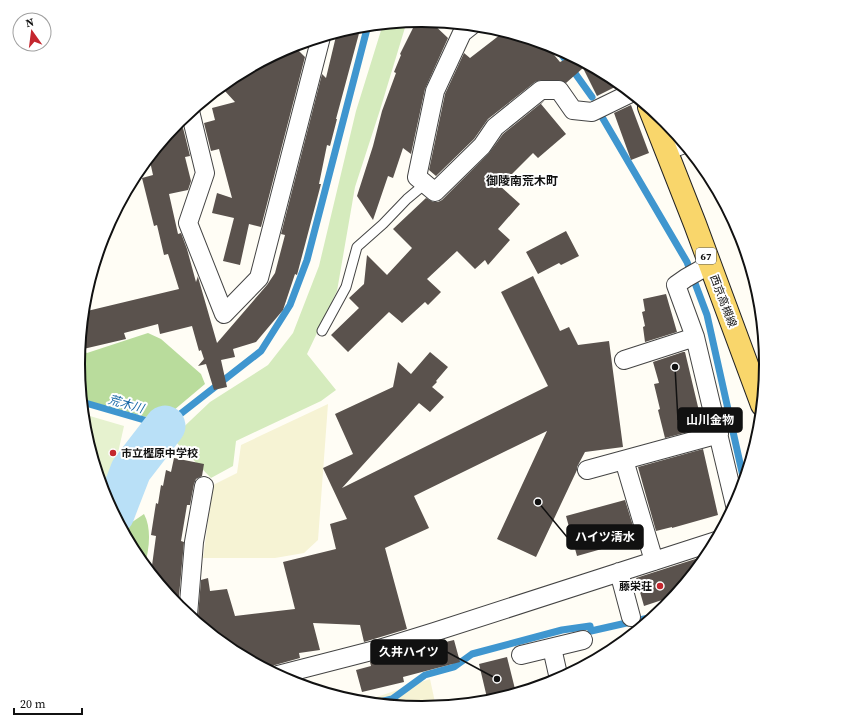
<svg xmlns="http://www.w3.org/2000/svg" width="844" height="728" font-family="'Source Serif 4','Noto Sans JP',serif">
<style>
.farmland{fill:#f6f3d4}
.green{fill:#d5ebbd}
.forest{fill:#b9dc9c}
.pitch{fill:#e6f2cf}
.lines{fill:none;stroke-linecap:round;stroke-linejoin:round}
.stream{stroke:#3f96cf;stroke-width:7}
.river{stroke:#b9e0f7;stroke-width:41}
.building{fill:#5a524d}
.service-casing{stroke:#444;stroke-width:11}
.minor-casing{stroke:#444;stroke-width:20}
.primary-casing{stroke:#222;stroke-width:24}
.service{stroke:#fff;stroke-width:9}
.minor{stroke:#fff;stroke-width:18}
.primary{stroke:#f9d66b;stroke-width:22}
.poi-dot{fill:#c4262e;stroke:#fff;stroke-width:1.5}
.labels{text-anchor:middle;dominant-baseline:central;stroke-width:4;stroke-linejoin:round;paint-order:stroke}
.shield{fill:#fff;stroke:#585858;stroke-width:1}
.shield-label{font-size:10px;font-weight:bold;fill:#111}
.street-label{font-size:11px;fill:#111;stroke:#fff}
.poi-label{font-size:11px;font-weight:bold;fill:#111;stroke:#fff;text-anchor:start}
.neighbourhood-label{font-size:12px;font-weight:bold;fill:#111;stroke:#fff}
.water-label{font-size:12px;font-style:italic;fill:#1768a6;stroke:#fff}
.rim{fill:none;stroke:#111;stroke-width:2}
.leader{fill:none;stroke:#111;stroke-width:1.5}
.callout-dot{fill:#111;stroke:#fff;stroke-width:1.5}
.callout{fill:#111;stroke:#111;stroke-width:1.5}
.callout-label{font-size:12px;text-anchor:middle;font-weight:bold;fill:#fff}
</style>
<rect width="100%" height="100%" fill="#fffdf5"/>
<path class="farmland" d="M 328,404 L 318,540 L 304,553 L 275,558 L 203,558 L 213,485 L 237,473 L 241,445 Z
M 430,679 L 436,707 L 422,708 L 362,702 Z"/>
<path class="green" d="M 407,21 L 380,110 L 355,187 L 337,291 L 307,354 L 336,390 L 321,401 L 236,441 L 233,466 L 211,478 L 172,438 L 210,402 L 268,365 L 293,333 L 319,266 L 356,111 L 383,24 Z"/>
<path class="forest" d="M 148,333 L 161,339 L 201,374 L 205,384 L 161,421 L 81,399 L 78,364 L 79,349 L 87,353 Z
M 144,514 C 152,529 149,549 145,565 L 136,555 L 122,529 Z"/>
<path class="pitch" d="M 83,414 L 124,426 L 107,502 L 104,495 L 85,431 Z"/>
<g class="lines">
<path class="stream" d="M 557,48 L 592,97
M 602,117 L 687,262 L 707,315 L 744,481
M 82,402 L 165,426 L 261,351 L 290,305 L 307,260 L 368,25
M 376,703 L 392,699 L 425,675 L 454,667 L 472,654 L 562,630 L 590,626 L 591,631 L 653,617"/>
<path class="river" d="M 114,514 L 131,470 L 165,426"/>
</g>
<path class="building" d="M 417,20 L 430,21 L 448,38 L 425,89 L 411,154 L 403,148 L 393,178 L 388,176 L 373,220 L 357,196 L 373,146 L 382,111 L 396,73 L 394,72 L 401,55 L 400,54 Z
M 361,26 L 336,119 L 337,119 L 330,146 L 327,145 L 319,184 L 321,184 L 297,275 L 295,274 L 283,310 L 256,342 L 233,349 L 235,357 L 221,360 L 227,387 L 214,390 L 206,364 L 198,366 L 204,359 L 201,350 L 199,351 L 192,326 L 160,334 L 158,324 L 124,333 L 126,339 L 79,350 L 83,312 L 179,289 L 168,254 L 164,255 L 157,225 L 154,226 L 142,178 L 153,175 L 149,157 L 170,131 L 183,128 L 190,156 L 185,157 L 191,181 L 188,190 L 169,194 L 178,234 L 181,233 L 187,249 L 196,282 L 198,276 L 198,277 L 217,343 L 267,285 L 275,273 L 285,235 L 281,234 L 322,74 L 326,78 L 337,32 Z
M 505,31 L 545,44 L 560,62 L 572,56 L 613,78 L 621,84 L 597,96 L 583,68 L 566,83 L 559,80 L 541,80 L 535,82 L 488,119 L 474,139 L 436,176 L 429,170 L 445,94 L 464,53 L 470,58 Z
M 293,45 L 305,57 L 261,227 L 249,224 L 240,265 L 223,261 L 234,218 L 212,213 L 217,193 L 232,198 L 219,149 L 211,151 L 204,123 L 215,120 L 212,108 L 235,102 L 224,90 L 245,73 L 243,71 Z
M 545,100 L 541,104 L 566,134 L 538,158 L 533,153 L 500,186 L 520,204 L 498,229 L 510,240 L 488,265 L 485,260 L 475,269 L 457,251 L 427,279 L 441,292 L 428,305 L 425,302 L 402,323 L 389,312 L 348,352 L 331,335 L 359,308 L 349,298 L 364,284 L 367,255 L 387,275 L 412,248 L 393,229 L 426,198 L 433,202 L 438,202 L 442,200 L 489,153 L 503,134 Z
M 631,105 L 649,153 L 631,160 L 614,113 Z
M 566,231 L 579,256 L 561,265 L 559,263 L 538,274 L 526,252 Z
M 533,276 L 560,331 L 569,327 L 578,345 L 609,341 L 623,447 L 585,452 L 577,467 L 577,470 L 536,557 L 497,539 L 547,431 L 414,496 L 429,528 L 385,548 L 407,629 L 364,642 L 360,625 L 313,623 L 320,650 L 299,653 L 300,658 L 275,665 L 271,667 L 269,670 L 231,650 L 196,621 L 198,616 L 201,580 L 208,578 L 210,591 L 227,589 L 235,616 L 295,609 L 283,562 L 336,549 L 330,524 L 347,519 L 323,468 L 353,454 L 335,414 L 393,387 L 398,362 L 411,374 L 430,352 L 448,367 L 436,381 L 437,382 L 432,387 L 444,397 L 430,412 L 419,403 L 342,488 L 548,386 L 501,292 Z
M 666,294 L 677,332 L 645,342 L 643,327 L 645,326 L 642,312 L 645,311 L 643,299 Z
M 683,352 L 685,352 L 703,428 L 665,438 L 658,410 L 660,409 L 654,384 L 659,383 L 653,362 Z
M 703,449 L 718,515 L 672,528 L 672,527 L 656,531 L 638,467 Z
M 174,458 L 204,464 L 202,476 L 196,479 L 194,484 L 190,505 L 187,505 L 181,541 L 184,542 L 178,607 L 151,573 L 156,536 L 151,535 L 156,503 L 158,504 L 161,485 L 163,486 L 166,470 L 171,472 Z
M 625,500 L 637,539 L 577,556 L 566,516 Z
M 708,555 L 674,596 L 644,606 L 636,578 Z
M 454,640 L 460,662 L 403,677 L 404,682 L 362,692 L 356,670 L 371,666 L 370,662 L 412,650 Z
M 507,657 L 516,693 L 488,702 L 479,664 Z
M 305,679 L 306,687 L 292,682 Z"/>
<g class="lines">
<g class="service-casing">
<path id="service" d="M 322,331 L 346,287 L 357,247 L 383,224 L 407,199 L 425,184"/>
</g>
<g class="minor-casing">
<path id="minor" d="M 472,25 L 462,33 L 435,91 L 417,177 L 435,192 L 482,146 L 495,127 L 541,90 L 559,90 L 573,110 L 592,112 L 631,93
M 190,111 L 205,173 L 188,223 L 224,314 L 259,278 L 321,37
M 666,151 L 684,144
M 709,265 L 686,278 L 676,285 L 695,337 L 735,505
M 624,360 L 695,337
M 624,460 L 654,561
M 587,470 L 719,434
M 619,572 L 631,617
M 188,615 L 194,542 L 204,486
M 552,648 L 559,679
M 521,655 L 583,640
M 278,675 L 379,649 L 434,632 L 716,541"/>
</g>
<g class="primary-casing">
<path id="primary" d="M 649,107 L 695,224 L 762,405"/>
</g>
<use href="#service" class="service"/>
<use href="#minor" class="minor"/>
<use href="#primary" class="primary"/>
</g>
<g class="poi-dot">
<circle cx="113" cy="453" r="4"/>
<circle cx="660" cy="586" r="4"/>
</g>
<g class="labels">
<rect class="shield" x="696" y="248" width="20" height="16" rx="3"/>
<g class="shield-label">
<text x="706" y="256">67</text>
</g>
<g class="street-label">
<text transform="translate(723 301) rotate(69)">西京高槻線</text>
</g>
<g class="poi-label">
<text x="121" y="453">市立樫原中学校</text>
<text x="652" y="586" text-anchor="end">藤栄荘</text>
</g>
<g class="neighbourhood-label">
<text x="522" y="181">御陵南荒木町</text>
</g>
<g class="water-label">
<text transform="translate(126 404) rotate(16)">荒木川</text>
</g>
</g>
<path d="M0 0H844V728H0ZM85 364a337 337 0 1 1 674 0a337 337 0 1 1-674 0Z" fill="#fff" fill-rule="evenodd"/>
<path class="rim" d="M85 364a337 337 0 1 1 674 0a337 337 0 1 1-674 0Z"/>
<path class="leader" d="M675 367L678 420M538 502L567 537M497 679L447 652"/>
<g class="callout-dot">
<circle cx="675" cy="367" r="4"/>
<circle cx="538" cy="502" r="4"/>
<circle cx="497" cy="679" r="4"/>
</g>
<g class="callout">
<rect x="678" y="408" width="64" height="24" rx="4"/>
<rect x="567" y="525" width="76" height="24" rx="4"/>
<rect x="371" y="640" width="76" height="24" rx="4"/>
</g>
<g class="callout-label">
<text x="710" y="424">山川金物</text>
<text x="605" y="541">ハイツ清水</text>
<text x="409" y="656">久井ハイツ</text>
</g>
<g transform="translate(32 32) rotate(346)"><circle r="19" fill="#ffffff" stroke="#a0a0a0"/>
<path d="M0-3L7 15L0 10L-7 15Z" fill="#c4262e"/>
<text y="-6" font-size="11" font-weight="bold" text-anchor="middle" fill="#111111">N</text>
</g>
<path d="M14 708v6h68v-6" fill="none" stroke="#111111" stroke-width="2"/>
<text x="20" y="708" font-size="12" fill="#111111" stroke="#ffffff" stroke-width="3" paint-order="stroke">20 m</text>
</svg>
